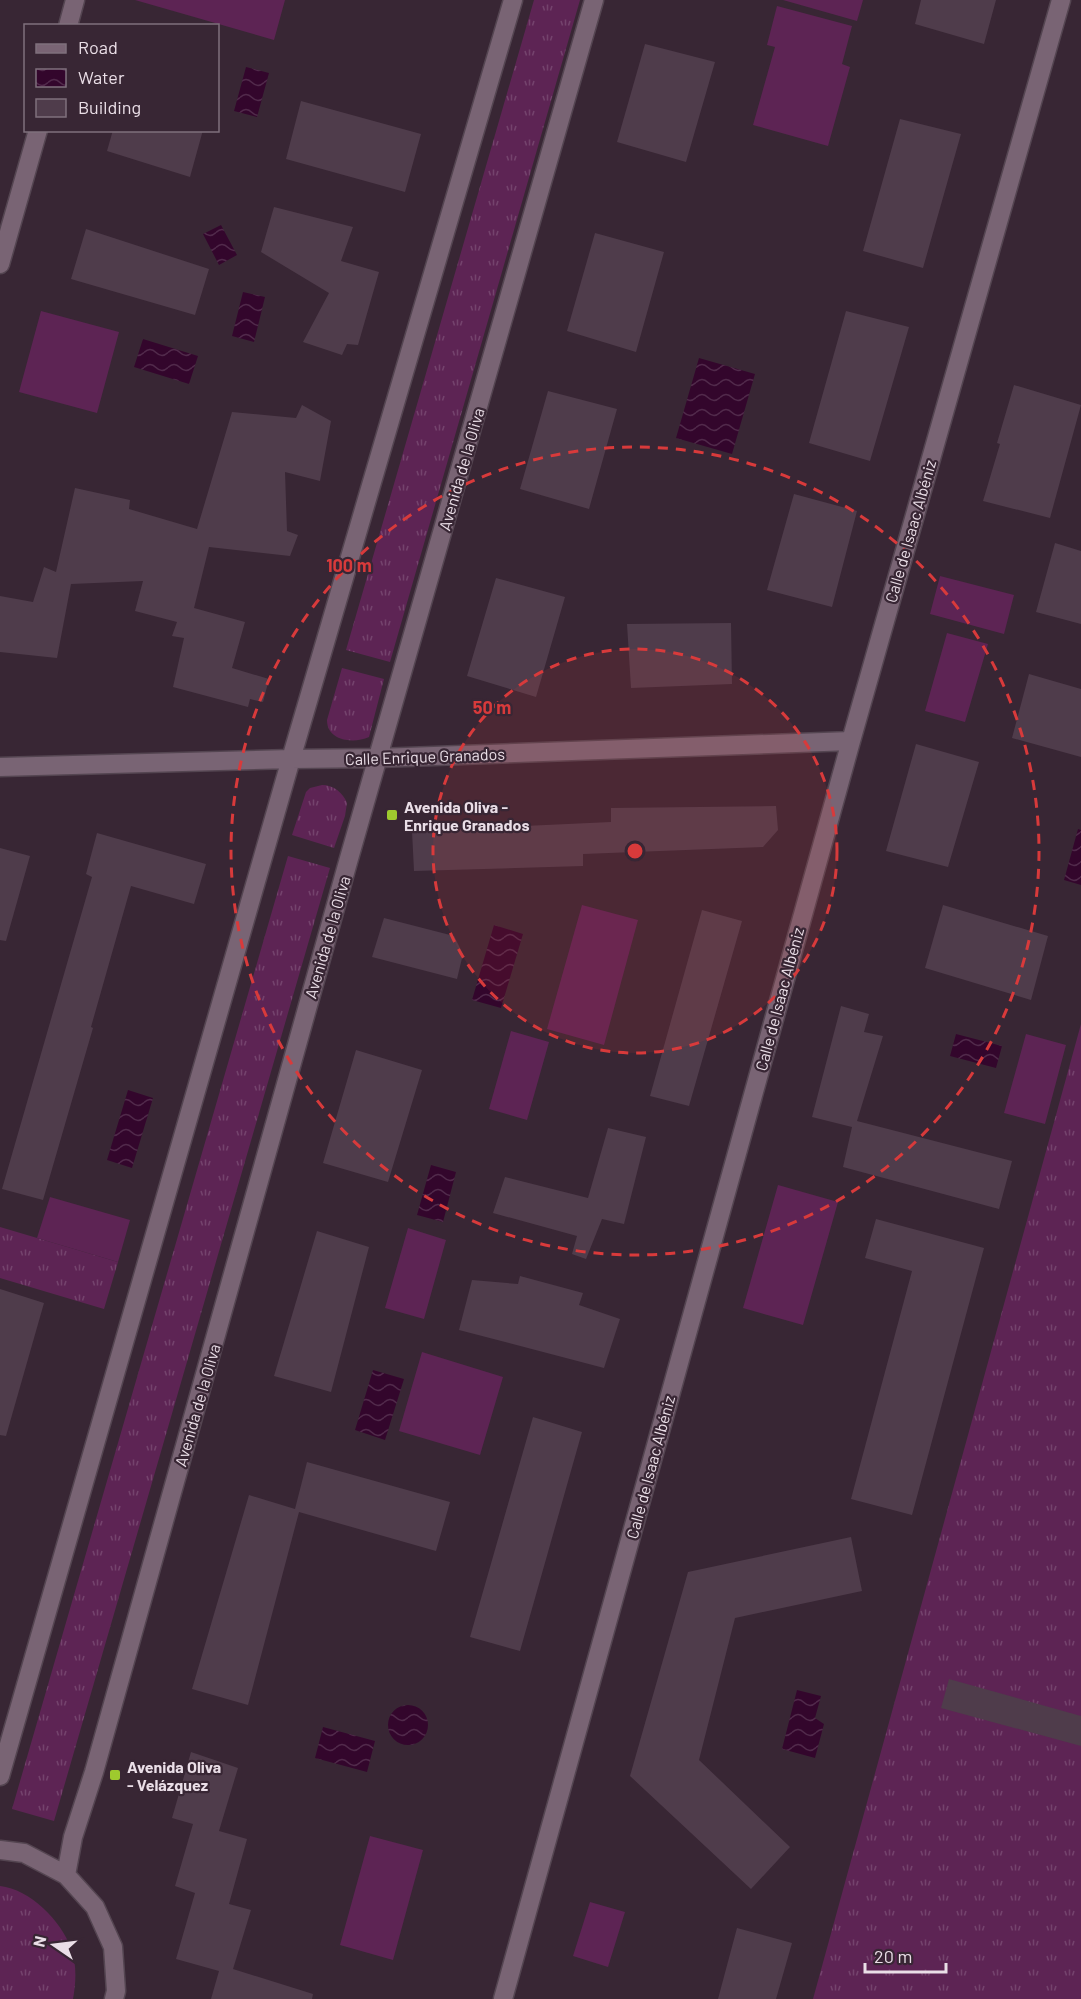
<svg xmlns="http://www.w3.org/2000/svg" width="1081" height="1999" font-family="Barlow,sans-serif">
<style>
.grass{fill:url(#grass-tufts)}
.pitch{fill:#5d2454}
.water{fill:url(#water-waves)}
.building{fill:#4f3c4b}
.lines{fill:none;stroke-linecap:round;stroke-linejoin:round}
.minor-casing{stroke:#544551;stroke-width:21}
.minor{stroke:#796474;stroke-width:18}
.ring{fill:none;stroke:#d83a3b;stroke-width:3;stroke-dasharray:10 8}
.poi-dot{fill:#9eca2e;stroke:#382634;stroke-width:2}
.labels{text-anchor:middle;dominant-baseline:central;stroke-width:4.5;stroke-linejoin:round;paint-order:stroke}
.street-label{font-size:16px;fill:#eadee7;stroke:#382634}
.poi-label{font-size:16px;font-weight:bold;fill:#eadee7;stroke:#382634;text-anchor:start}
.centre{fill:#d83a3b;stroke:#382634;stroke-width:3}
.ring-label{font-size:18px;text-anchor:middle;font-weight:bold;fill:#d83a3b;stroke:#382634;stroke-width:4.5;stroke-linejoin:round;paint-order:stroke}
</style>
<defs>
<pattern id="grass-tufts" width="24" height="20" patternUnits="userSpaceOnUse" patternTransform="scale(1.5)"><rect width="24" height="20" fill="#5d2454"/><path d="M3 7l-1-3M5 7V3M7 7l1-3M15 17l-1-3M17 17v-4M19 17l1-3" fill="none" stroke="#74436d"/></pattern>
<pattern id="water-waves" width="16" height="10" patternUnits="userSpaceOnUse" patternTransform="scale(1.5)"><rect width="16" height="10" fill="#33062c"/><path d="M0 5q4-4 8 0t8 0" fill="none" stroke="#512a4b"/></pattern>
</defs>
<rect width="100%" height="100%" fill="#382634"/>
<path class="grass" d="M 534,0 L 580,0 L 390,662 L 346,650 Z
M 342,668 L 384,679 L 369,737 C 353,744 327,741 327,720 Z
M 322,785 C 334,785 343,793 347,803 L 345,816 L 334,848 L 292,835 L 306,792 L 310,788 Z
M 288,856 L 330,868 L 54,1821 L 12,1809 Z
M 1081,1024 L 1081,1999 L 813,1999 Z
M 0,1227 L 118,1262 L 104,1309 L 0,1278 Z
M 0,1886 C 30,1889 61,1921 71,1948 C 77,1964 76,1983 73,1999 L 0,1999 Z"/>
<path class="pitch" d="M 135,0 L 285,0 L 274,40 Z
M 783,0 L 863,0 L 857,21 Z
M 777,6 L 852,26 L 842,64 L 850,67 L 828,146 L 753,125 L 775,47 L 767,45 Z
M 41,311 L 119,332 L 97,413 L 19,392 Z
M 940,576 L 1014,595 L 1004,634 L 930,614 Z
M 947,633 L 988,644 L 965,722 L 925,711 Z
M 582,905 L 638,920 L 604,1045 L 547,1029 Z
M 511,1031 L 549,1042 L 527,1120 L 489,1109 Z
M 1026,1034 L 1066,1045 L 1045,1124 L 1004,1113 Z
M 778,1185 L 838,1202 L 803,1325 L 743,1308 Z
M 50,1197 L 130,1220 L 118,1262 L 37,1238 Z
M 408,1228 L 446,1240 L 424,1319 L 385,1308 Z
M 422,1352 L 503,1377 L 480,1455 L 399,1431 Z
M 370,1836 L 423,1850 L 393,1960 L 340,1945 Z
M 590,1902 L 625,1912 L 608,1967 L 573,1956 Z"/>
<path class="water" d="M 246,67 L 269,73 L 257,117 L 234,111 Z
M 221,225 L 237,255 L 219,265 L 203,234 Z
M 243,292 L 265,297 L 254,342 L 232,336 Z
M 143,339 L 198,356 L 189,384 L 134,367 Z
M 699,358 L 755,374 L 732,454 L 676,438 Z
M 1078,829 L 1081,830 L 1081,885 L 1064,880 Z
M 494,925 L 523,934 L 501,1008 L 472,1000 Z
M 956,1034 L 1002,1046 L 996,1068 L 950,1056 Z
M 128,1090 L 153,1098 L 132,1168 L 107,1160 Z
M 431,1165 L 456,1172 L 443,1222 L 417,1215 Z
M 373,1370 L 404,1379 L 385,1440 L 355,1430 Z
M 797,1690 L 821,1696 L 815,1718 L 824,1724 L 815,1758 L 782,1749 Z
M388 1725a20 20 0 1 1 40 0a20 20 0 1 1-40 0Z
M 323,1727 L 375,1741 L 367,1772 L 315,1758 Z"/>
<path class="building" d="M 921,0 L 996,0 L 984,44 L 915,24 Z
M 645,44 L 715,62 L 686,162 L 617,142 Z
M 301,101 L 421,134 L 405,192 L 286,159 Z
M 900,119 L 961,134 L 923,268 L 863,251 Z
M 113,130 L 203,130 L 190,177 L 107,151 Z
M 274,207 L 353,227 L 341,261 L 379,272 L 358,345 L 347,344 L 342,355 L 303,342 L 329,293 L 261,252 Z
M 86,229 L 209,269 L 195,315 L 71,279 Z
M 595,233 L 664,252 L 636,352 L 567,331 Z
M 846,311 L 909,327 L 870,461 L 809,443 Z
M 1014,385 L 1081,405 L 1050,518 L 983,501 L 1000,444 L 997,443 Z
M 548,391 L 617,409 L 589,509 L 520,489 Z
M 302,405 L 331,421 L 320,481 L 285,472 L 287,531 L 298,535 L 290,556 L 209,547 L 194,608 L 245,622 L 232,668 L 269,679 L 263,702 L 250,699 L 248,707 L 173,687 L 184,638 L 172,636 L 177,622 L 135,611 L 143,581 L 71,584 L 57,658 L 0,652 L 0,596 L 33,602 L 44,567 L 56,572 L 75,488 L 130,500 L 129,509 L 197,529 L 232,412 L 296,418 Z
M 794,494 L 857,511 L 832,607 L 767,590 Z
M 1055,543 L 1081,551 L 1081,624 L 1036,612 Z
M 496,578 L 565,597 L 536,697 L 467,676 Z
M 731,623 L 732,684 L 631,688 L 627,624 Z
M 1029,674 L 1081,689 L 1081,757 L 1012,738 Z
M 916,744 L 979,762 L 948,867 L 886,851 Z
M 776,806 L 778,830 L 763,847 L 583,854 L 583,866 L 414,871 L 412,831 L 611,822 L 611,808 Z
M 97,833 L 206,864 L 194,904 L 131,886 L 91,1027 L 93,1028 L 43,1200 L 2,1189 L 92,877 L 86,874 Z
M 0,848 L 30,856 L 6,941 L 0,940 Z
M 943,905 L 1048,936 L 1031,1000 L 925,968 Z
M 702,910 L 742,921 L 689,1106 L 650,1096 Z
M 384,918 L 454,936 L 463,954 L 457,979 L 372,957 Z
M 841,1006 L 869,1014 L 864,1032 L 883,1036 L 857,1121 L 1012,1161 L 999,1209 L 843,1167 L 852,1127 L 812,1117 Z
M 356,1050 L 422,1070 L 388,1182 L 323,1163 Z
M 608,1128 L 646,1137 L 624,1224 L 602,1219 L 586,1259 L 572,1254 L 577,1236 L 493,1213 L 505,1177 L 588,1198 Z
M 876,1219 L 984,1248 L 912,1515 L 851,1499 L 912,1271 L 865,1258 Z
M 317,1231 L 369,1247 L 331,1392 L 274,1376 Z
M 520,1276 L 583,1293 L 579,1305 L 620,1319 L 604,1368 L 459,1330 L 472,1280 L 518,1284 Z
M 0,1289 L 44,1303 L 6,1436 L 0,1435 Z
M 533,1417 L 582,1432 L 520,1651 L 470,1637 Z
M 307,1462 L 450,1502 L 436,1551 L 299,1512 L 248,1705 L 192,1689 L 249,1495 L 295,1509 Z
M 851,1537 L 862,1591 L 735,1618 L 699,1760 L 790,1847 L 751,1889 L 630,1776 L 688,1572 Z
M 949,1679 L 1081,1716 L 1081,1746 L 941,1708 Z
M 191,1752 L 238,1768 L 219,1831 L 247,1839 L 229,1904 L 251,1910 L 233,1969 L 313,1994 L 312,1999 L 211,1999 L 219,1971 L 176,1959 L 195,1893 L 175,1886 L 193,1824 L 172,1818 Z
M 737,1928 L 792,1943 L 776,1999 L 718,1999 Z"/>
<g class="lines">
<g class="minor-casing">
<path id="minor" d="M 68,26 L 75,0
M 0,264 L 38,130
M 0,767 L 291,759 L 378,758 L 851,741
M 0,1776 L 291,759 L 513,0
M 0,1850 L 24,1853 L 66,1875 L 95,1907 L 113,1947 L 116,1991 L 114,1999
M 66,1875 L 73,1837 L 94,1772 L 348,862 L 594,0
M 503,1999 L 851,741 L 1061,0"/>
</g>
<use href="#minor" class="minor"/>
</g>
<circle cx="635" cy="851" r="202" fill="#d83a3b" fill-opacity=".12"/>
<g class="ring">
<circle cx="635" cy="851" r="202"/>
<circle cx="635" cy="851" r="404"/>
</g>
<g class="poi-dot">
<rect x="386" y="809" width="12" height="12" rx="3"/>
<rect x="109" y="1769" width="12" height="12" rx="3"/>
</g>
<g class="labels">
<g class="street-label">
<text transform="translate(461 469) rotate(-74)">Avenida de la Oliva</text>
<text transform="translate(910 531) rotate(-74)">Calle de Isaac Albéniz</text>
<text transform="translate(425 756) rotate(-2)">Calle Enrique Granados</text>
<text transform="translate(327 937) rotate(-74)">Avenida de la Oliva</text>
<text transform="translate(779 999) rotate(-75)">Calle de Isaac Albéniz</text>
<text transform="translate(197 1405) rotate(-74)">Avenida de la Oliva</text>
<text transform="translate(650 1467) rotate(-75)">Calle de Isaac Albéniz</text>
</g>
<g class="poi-label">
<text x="404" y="806">Avenida Oliva -<tspan x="404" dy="18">Enrique Granados</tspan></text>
<text x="127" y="1766">Avenida Oliva<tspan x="127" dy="18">- Velázquez</tspan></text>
</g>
</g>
<circle cx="635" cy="851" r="9" class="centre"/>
<g class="ring-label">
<text x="349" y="572">100 m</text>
<text x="492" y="714">50 m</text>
</g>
<rect x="24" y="24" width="195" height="108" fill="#382634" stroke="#7f707c" stroke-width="1.5"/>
<rect x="36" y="44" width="30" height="9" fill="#796474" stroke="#7f707c" stroke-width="1.5"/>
<text x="78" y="54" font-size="18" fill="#eadee7">Road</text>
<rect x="36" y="69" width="30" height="18" fill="url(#water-waves)" stroke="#7f707c" stroke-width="1.5"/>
<text x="78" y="84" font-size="18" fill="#eadee7">Water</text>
<rect x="36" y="99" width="30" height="18" fill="#4f3c4b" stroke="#7f707c" stroke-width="1.5"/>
<text x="78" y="114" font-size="18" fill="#eadee7">Building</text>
<g transform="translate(54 1945) rotate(284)" stroke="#382634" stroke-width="4.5" paint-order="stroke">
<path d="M0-4.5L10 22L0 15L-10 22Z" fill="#eadee7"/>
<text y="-9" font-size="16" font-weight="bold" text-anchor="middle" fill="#eadee7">N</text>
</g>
<path d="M865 1963v9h81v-9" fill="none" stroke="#eadee7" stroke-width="3"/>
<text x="874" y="1963" font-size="18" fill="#eadee7" stroke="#382634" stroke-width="4.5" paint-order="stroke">20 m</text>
</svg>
